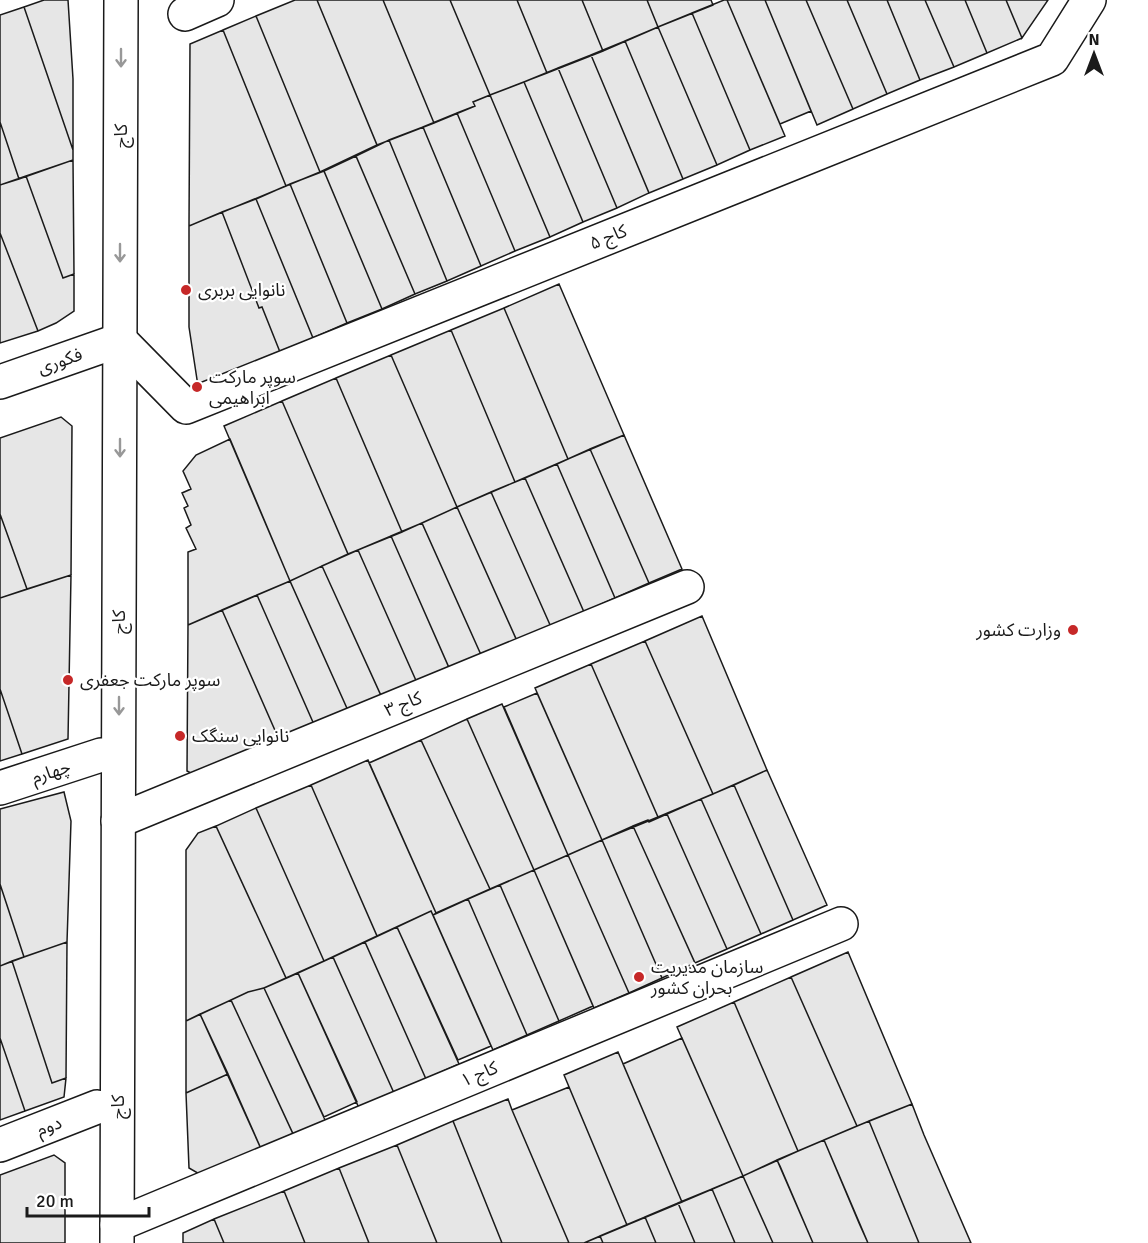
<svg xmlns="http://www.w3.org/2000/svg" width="1148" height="1243" font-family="Signika,'Noto Sans Arabic',sans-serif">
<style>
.building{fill:#e6e6e6;stroke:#1a1a1a;stroke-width:1.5}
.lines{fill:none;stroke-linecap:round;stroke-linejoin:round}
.minor-casing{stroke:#1a1a1a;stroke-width:36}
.tertiary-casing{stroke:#1a1a1a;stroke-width:36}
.secondary-casing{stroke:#1a1a1a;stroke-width:36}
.minor{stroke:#fff;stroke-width:33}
.tertiary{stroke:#fff;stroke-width:33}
.secondary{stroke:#fff;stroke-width:33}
.oneway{stroke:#989898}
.poi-dot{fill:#c62828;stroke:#fff;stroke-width:2}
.labels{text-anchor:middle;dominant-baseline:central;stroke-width:4.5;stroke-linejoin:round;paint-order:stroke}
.street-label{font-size:18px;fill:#1a1a1a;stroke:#fff}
.poi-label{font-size:18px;fill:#1a1a1a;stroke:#fff;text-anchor:start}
</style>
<rect width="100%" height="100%" fill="#fff"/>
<path class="building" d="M 44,0 L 68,0 L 73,79 L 73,150 L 24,7 Z
M 295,0 L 317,0 L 377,145 L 320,172 L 256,16 Z
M 317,0 L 383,0 L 434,123 L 377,145 Z
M 383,0 L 450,0 L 490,95 L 473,102 L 475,106 L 434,123 Z
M 450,0 L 517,0 L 547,73 L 490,95 Z
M 517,0 L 582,0 L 603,51 L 547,73 Z
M 582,0 L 647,0 L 658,27 L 603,51 Z
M 647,0 L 711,0 L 713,5 L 658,27 Z
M 724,0 L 727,0 L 785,136 L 750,150 L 692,13 Z
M 727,0 L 765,0 L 811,111 L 780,124 Z
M 765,0 L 806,0 L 853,109 L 817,125 Z
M 806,0 L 847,0 L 887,94 L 853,109 Z
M 847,0 L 887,0 L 920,80 L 887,94 Z
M 887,0 L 925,0 L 954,67 L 920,80 Z
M 925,0 L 965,0 L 987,53 L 954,67 Z
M 965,0 L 1006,0 L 1022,38 L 987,53 Z
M 1006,0 L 1048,0 L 1022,38 Z
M 24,7 L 73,150 L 73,160 L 19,179 L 0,122 L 0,15 Z
M 692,13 L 750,150 L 717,165 L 658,27 Z
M 256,16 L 320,172 L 286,186 L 223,30 Z
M 658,27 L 717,165 L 683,179 L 625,41 Z
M 223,30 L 286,186 L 189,226 L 190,44 Z
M 625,41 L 683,179 L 649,193 L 591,55 Z
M 591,55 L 649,193 L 617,208 L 558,68 Z
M 558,68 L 617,208 L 583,222 L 524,82 Z
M 524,82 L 583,222 L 550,237 L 490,95 Z
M 490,95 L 550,237 L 515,251 L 457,113 L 475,106 L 473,102 Z
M 457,113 L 515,251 L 481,266 L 423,127 Z
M 0,122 L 19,179 L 0,185 Z
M 423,127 L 481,266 L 447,281 L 389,140 Z
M 389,140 L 447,281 L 415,294 L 356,156 Z
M 356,156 L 415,294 L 382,309 L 324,171 Z
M 73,160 L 74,274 L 63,278 L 26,176 Z
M 324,171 L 382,309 L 347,323 L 290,184 Z
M 26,176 L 63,278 L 74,274 L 74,311 L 56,323 L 38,331 L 0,233 L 0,185 Z
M 290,184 L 347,323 L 313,338 L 256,199 Z
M 256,199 L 313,338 L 280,352 L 262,307 L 259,308 L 222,212 Z
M 222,212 L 259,308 L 262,307 L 280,352 L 198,386 L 189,327 L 189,226 Z
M 0,233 L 38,331 L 0,343 Z
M 559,284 L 624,435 L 568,459 L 504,308 Z
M 504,308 L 568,459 L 515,482 L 451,330 Z
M 451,330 L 515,482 L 457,507 L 391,355 Z
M 391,355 L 457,507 L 402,532 L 336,378 Z
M 336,378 L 402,532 L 348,554 L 282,401 Z
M 282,401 L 348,554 L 290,581 L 224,426 Z
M 61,417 L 72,426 L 71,575 L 27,589 L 0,514 L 0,438 Z
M 624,435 L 682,569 L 649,583 L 590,449 Z
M 230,439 L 290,581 L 188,625 L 188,552 L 196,549 L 186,528 L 191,525 L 184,508 L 188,506 L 182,493 L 191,489 L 183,471 L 196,455 Z
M 590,449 L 649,583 L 615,598 L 557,464 Z
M 557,464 L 615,598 L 584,612 L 525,478 Z
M 525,478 L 584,612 L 551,627 L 491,492 Z
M 491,492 L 551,627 L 517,641 L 457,507 Z
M 457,507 L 517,641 L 482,657 L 422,523 Z
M 0,514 L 27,589 L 0,598 Z
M 422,523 L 482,657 L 450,670 L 391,536 Z
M 391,536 L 450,670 L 418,685 L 358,550 Z
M 358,550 L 418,685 L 383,700 L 322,566 Z
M 322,566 L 383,700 L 350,715 L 290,581 Z
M 71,575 L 68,739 L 22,754 L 0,689 L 0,598 Z
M 290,581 L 350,715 L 316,729 L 257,595 Z
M 257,595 L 316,729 L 281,744 L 222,610 Z
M 222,610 L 281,744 L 202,779 L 187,771 L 188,625 Z
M 702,616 L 767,770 L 713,794 L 645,641 Z
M 645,641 L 713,794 L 658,817 L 591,664 Z
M 591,664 L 658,817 L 602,840 L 535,688 Z
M 0,689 L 22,754 L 0,761 Z
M 537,693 L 602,840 L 568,855 L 504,707 Z
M 502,704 L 568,855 L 534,870 L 467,719 Z
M 467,719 L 534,870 L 490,889 L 421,740 Z
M 421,740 L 490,889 L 436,913 L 369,763 Z
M 368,760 L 436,913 L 433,915 L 431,911 L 377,936 L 311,785 Z
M 767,770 L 827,905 L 793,920 L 734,785 Z
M 311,785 L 377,936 L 324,961 L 256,808 Z
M 734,785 L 793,920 L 761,934 L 701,799 Z
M 64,792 L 71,821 L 67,942 L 24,957 L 0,884 L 0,809 Z
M 701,799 L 761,934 L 727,949 L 667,814 Z
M 256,808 L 324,961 L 286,978 L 216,826 Z
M 667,814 L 727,949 L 695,963 L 633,826 L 648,820 L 649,822 Z
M 216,826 L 286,978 L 264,988 L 248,992 L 186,1021 L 186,850 L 198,833 Z
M 633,826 L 695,963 L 662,978 L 602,840 Z
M 602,840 L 662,978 L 629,993 L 568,855 Z
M 568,855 L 629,993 L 594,1008 L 534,870 Z
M 534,870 L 593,1006 L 559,1021 L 500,885 Z
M 0,884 L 24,957 L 0,966 Z
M 500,885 L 559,1021 L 527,1035 L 468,899 Z
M 468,899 L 527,1035 L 493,1050 L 433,915 Z
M 431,911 L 491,1046 L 458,1060 L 397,927 Z
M 397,927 L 459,1064 L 426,1079 L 365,942 Z
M 67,942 L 66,1078 L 52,1083 L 12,961 Z
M 365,942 L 426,1079 L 394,1093 L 333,957 Z
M 848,952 L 912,1104 L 857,1126 L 791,977 Z
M 333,957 L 394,1093 L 359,1108 L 298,973 Z
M 12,961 L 52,1083 L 66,1078 L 64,1097 L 25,1111 L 0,1038 L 0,966 Z
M 298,973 L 357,1102 L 324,1117 L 264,988 Z
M 791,977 L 857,1126 L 798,1151 L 734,1002 Z
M 264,988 L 326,1122 L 294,1136 L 231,1000 L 248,992 Z
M 231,1000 L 294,1136 L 262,1151 L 200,1014 Z
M 734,1002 L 798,1151 L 743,1176 L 677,1027 Z
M 200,1014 L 228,1074 L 186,1093 L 186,1021 Z
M 0,1038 L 25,1111 L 0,1120 Z
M 682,1038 L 743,1176 L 682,1202 L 623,1064 Z
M 618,1052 L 682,1202 L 627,1225 L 564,1075 Z
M 228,1074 L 262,1151 L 201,1175 L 189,1168 L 186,1093 Z
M 569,1087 L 627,1225 L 584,1243 L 569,1243 L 512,1110 Z
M 508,1099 L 512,1110 L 569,1243 L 502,1243 L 453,1121 Z
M 912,1104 L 924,1135 L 971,1243 L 919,1243 L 869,1121 Z
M 453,1121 L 502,1243 L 437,1243 L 397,1145 Z
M 869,1121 L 905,1209 L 919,1243 L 868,1243 L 824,1140 Z
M 824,1140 L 859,1223 L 868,1243 L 813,1243 L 777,1160 Z
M 397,1145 L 437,1243 L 369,1243 L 339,1168 Z
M 54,1155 L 65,1163 L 65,1243 L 0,1243 L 0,1175 Z
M 777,1160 L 780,1166 L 813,1243 L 773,1243 L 743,1176 Z
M 339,1168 L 369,1243 L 305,1243 L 284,1191 Z
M 743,1176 L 747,1185 L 773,1243 L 735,1243 L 712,1189 Z
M 712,1189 L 735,1243 L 695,1243 L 678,1203 Z
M 284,1191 L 305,1243 L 224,1243 L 214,1219 Z
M 678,1203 L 695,1243 L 656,1243 L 645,1217 Z
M 645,1217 L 656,1243 L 603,1243 L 600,1236 Z
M 214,1219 L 224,1243 L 183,1243 L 183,1233 Z
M 600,1236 L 603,1243 L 584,1243 Z"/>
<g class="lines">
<g class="minor-casing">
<path id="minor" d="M 185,14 L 217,0
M 120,340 L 186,407 L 1052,59 L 1089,0
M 0,788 L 101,755
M 118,821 L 687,587
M 0,1145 L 97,1107
M 117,1225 L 841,924"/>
</g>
<g class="tertiary-casing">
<path id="tertiary" d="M 0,382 L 120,340"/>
</g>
<g class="secondary-casing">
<path id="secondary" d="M 117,1243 L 121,0"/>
</g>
<use href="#minor" class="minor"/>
<use href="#tertiary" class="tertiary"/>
<use href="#secondary" class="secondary"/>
</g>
<defs><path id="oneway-shaft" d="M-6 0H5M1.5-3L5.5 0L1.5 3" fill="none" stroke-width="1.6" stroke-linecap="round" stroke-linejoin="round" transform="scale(1.5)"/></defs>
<g class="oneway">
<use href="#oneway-shaft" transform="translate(121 58) rotate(90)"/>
<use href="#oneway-shaft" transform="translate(120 253) rotate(90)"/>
<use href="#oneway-shaft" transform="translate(120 448) rotate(90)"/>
<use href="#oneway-shaft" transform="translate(119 706) rotate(90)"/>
</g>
<g class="poi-dot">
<circle cx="186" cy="290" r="6"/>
<circle cx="197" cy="387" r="6"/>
<circle cx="1073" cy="630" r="6"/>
<circle cx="68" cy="680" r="6"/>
<circle cx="180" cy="736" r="6"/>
<circle cx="639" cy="977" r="6"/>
</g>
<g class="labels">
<g class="street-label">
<text transform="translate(121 136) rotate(-90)">کاج</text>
<text transform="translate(608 237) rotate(-22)">کاج ۵</text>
<text transform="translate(60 361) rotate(-19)">فکوری</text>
<text transform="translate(119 622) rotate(-90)">کاج</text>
<text transform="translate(403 704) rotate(-22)">کاج ۳</text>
<text transform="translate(51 772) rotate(-18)">چهارم</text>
<text transform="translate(479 1074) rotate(-23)">کاج ۱</text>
<text transform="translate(118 1107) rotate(-90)">کاج</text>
<text transform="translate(49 1126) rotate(-21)">دوم</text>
</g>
<g class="poi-label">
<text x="198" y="290">نانوایی بربری</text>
<text x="209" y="377">سوپر مارکت<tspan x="209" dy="21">ابراهیمی</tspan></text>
<text x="1061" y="630" text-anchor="end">وزارت کشور</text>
<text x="80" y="680">سوپر مارکت جعفری</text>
<text x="192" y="736">نانوایی سنگک</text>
<text x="651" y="967">سازمان مدیریت<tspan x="651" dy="21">بحران کشور</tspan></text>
</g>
</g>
<g transform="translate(1094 54)" stroke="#ffffff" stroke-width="4.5" paint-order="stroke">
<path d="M0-4.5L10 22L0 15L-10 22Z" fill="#1a1a1a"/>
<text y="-9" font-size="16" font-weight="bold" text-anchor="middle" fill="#1a1a1a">N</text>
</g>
<path d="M27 1207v9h122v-9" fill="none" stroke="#1a1a1a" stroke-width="3"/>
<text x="36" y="1207" font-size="18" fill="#1a1a1a" stroke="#ffffff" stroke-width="4.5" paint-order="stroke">20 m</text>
</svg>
